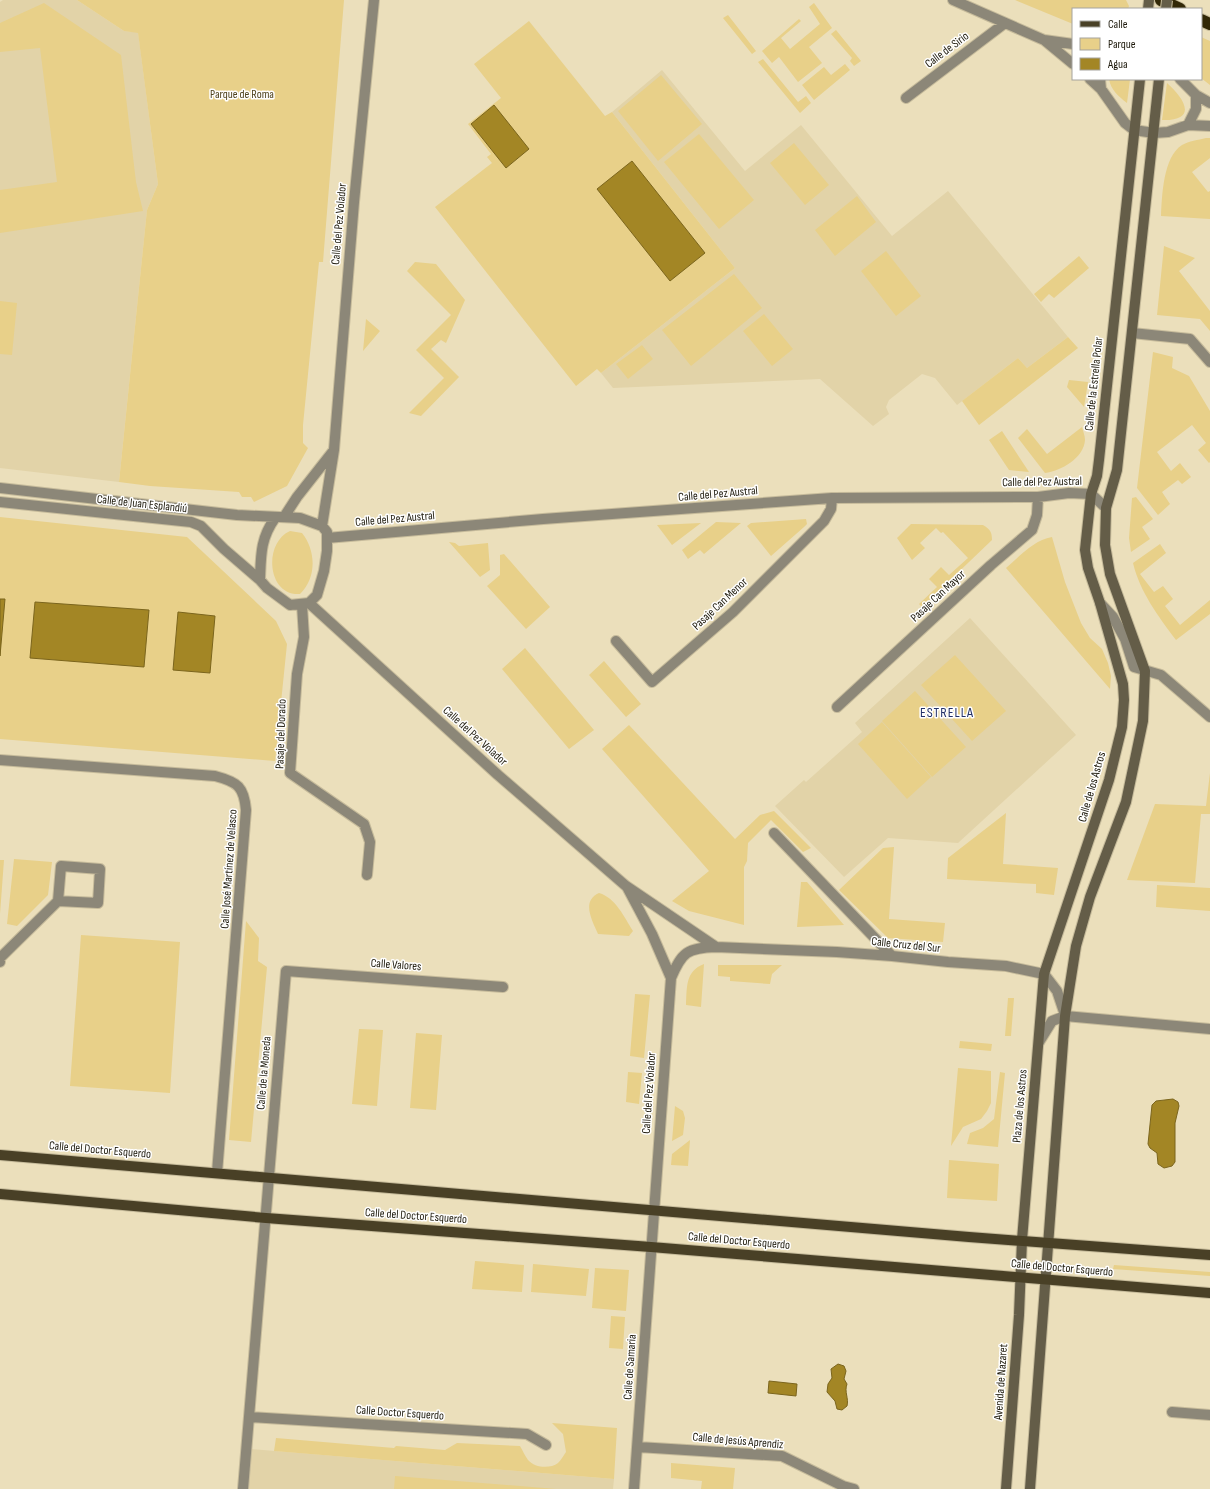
<svg xmlns="http://www.w3.org/2000/svg" width="1210" height="1489" font-family="'Sofia Sans Condensed',sans-serif">
<style>
.built{fill:#e2d3a8}
.green{fill:#e8d089}
.water{fill:#a38625;stroke:#7b651d}
.lines{fill:none;stroke-linecap:round;stroke-linejoin:round}
.street-casing{stroke:#c6bb9b;stroke-width:12}
.secondary-casing{stroke:#c6bb9b;stroke-width:12}
.primary-casing{stroke:#c6bb9b;stroke-width:12}
.highway-casing{stroke:#c6bb9b;stroke-width:14}
.street{stroke:#8c8778;stroke-width:10}
.secondary{stroke:#645d48;stroke-width:10}
.primary{stroke:#494026;stroke-width:10}
.highway{stroke:#322807;stroke-width:12}
.secondary-bridge-casing{stroke:#c6bb9b;stroke-width:12;stroke-linecap:butt}
.secondary-bridge{stroke:#645d48;stroke-width:10}
.labels{text-anchor:middle;dominant-baseline:central;stroke-width:3;stroke-linejoin:round;paint-order:stroke}
.street-label{font-size:12px;fill:#1d190b;stroke:#fff}
.park-label{font-size:12px;fill:#4e411a;stroke:#fff}
.quarter-label{font-size:14px;letter-spacing:1px;fill:#223068;stroke:#fff}
</style>
<rect width="100%" height="100%" fill="#ebdfbb"/>
<path class="built" d="M 3,0 L 77,0 L 124,31 L 138,32 L 158,184 L 147,210 L 119,482 L 0,468 L 0,2 Z
M 662,70 L 745,171 L 801,125 L 892,236 L 948,191 L 1068,337 L 1027,368 L 1018,358 L 957,405 L 935,378 L 922,374 L 889,400 L 886,407 L 889,414 L 873,426 L 820,379 L 613,388 L 601,373 L 735,268 L 612,112 Z
M 970,618 L 1076,735 L 958,843 L 888,838 L 844,877 L 775,806 L 804,780 L 806,782 L 862,732 L 855,723 Z
M 251,1449 L 614,1479 L 613,1489 L 248,1489 Z"/>
<path class="green" d="M 77,0 L 344,0 L 323,262 L 319,262 L 303,425 L 303,443 L 308,448 L 287,486 L 254,502 L 251,497 L 242,497 L 239,492 L 150,486 L 119,482 L 147,210 L 158,184 L 138,33 L 124,31 Z
M 1015,0 L 1126,0 L 1129,6 L 1128,9 L 1073,9 L 1073,24 Z
M 44,3 L 121,55 L 136,182 L 143,211 L 0,233 L 0,190 L 57,182 L 40,48 L 0,52 L 0,23 Z
M 814,3 L 832,28 L 809,47 L 822,63 L 798,82 L 779,57 L 772,63 L 762,51 L 799,19 L 801,21 L 781,38 L 790,49 L 820,24 L 809,7 Z
M 728,15 L 756,51 L 752,54 L 723,18 Z
M 529,21 L 605,116 L 612,112 L 735,268 L 601,373 L 597,369 L 576,386 L 435,207 L 492,163 L 487,157 L 491,154 L 468,124 L 501,98 L 474,64 Z
M 836,30 L 861,61 L 854,66 L 850,61 L 852,58 L 831,34 Z
M 1201,37 L 1210,41 L 1210,85 L 1201,78 Z
M 763,59 L 798,102 L 806,96 L 811,103 L 800,113 L 758,62 Z
M 845,64 L 850,70 L 814,100 L 802,85 L 824,67 L 831,75 Z
M 661,75 L 702,124 L 658,161 L 618,111 Z
M 1109,79 L 1130,79 L 1127,103 C 1118,96 1111,90 1109,79 Z
M 1167,83 C 1184,98 1199,121 1162,120 Z
M 699,134 L 754,200 L 719,229 L 664,162 Z
M 1206,138 L 1210,138 L 1210,158 L 1192,172 L 1208,192 L 1210,191 L 1210,219 L 1161,216 C 1162,196 1163,157 1182,145 C 1189,141 1198,140 1206,138 Z
M 794,143 L 829,185 L 805,205 L 770,163 Z
M 857,196 L 876,222 L 835,256 L 815,230 Z
M 1164,246 L 1195,258 L 1179,271 L 1210,311 L 1210,331 L 1200,319 L 1157,315 Z
M 886,251 L 921,296 L 896,316 L 861,271 Z
M 1079,256 L 1089,268 L 1054,298 L 1049,294 L 1041,302 L 1034,294 Z
M 415,262 L 436,264 L 465,300 L 446,343 L 441,340 L 431,349 L 459,377 L 421,416 L 409,413 L 444,378 L 416,350 L 451,315 L 407,271 Z
M 734,274 L 762,308 L 691,366 L 662,330 Z
M 0,301 L 17,303 L 12,355 L 0,354 Z
M 764,314 L 793,349 L 772,366 L 743,331 Z
M 366,319 L 380,331 L 363,351 Z
M 1068,337 L 1078,348 L 979,425 L 962,401 L 1018,358 L 1027,368 Z
M 642,345 L 653,359 L 628,379 L 616,364 Z
M 1153,352 L 1173,357 L 1172,368 L 1189,376 L 1210,411 L 1210,462 L 1209,463 L 1198,450 L 1206,443 L 1192,425 L 1157,452 L 1171,471 L 1180,463 L 1191,477 L 1182,484 L 1178,480 L 1162,492 L 1170,504 L 1158,515 L 1137,488 Z
M 1069,380 L 1088,382 L 1084,407 L 1067,387 Z
M 1082,427 C 1083,431 1085,436 1085,440 C 1084,458 1061,471 1045,473 L 1018,438 L 1027,429 L 1047,454 Z
M 1002,431 L 1029,472 L 1009,470 L 989,440 Z
M 1136,497 L 1153,519 L 1142,527 L 1150,539 L 1131,552 L 1129,538 L 1132,498 Z
M 0,517 L 187,537 L 276,621 L 287,644 L 275,761 L 0,739 Z
M 806,519 L 807,524 L 804,527 L 771,556 L 747,526 L 751,523 Z
M 716,522 L 741,523 L 704,554 L 700,550 L 688,559 L 682,550 Z
M 701,523 L 672,545 L 657,525 Z
M 911,524 L 983,525 C 990,529 992,532 992,540 L 922,607 L 919,604 L 937,587 L 929,579 L 941,567 L 949,575 L 968,558 L 943,532 L 941,533 L 936,528 L 920,543 L 925,548 L 912,560 L 897,538 Z
M 290,531 L 302,533 C 316,550 317,578 300,594 C 267,596 263,543 290,531 Z
M 1052,537 L 1065,582 L 1081,623 L 1090,638 L 1102,649 L 1108,663 L 1111,676 L 1110,689 L 1006,568 C 1020,556 1034,540 1052,537 Z
M 449,542 L 455,543 L 459,546 L 488,543 L 490,570 L 480,577 Z
M 1160,544 L 1166,553 L 1140,574 L 1154,592 L 1163,586 L 1173,599 L 1165,606 L 1180,625 L 1210,600 L 1210,614 L 1176,640 C 1158,616 1140,592 1133,563 Z
M 504,554 L 550,607 L 526,629 L 487,586 L 500,575 L 500,555 Z
M 525,648 L 594,730 L 569,749 L 502,669 Z
M 955,655 L 1006,711 L 972,741 L 921,685 Z
M 604,661 L 641,704 L 626,717 L 589,675 Z
M 915,691 L 966,747 L 932,777 L 882,721 Z
M 882,722 L 931,777 L 907,799 L 858,744 Z
M 629,725 L 735,839 L 760,815 L 774,811 L 811,848 L 803,852 L 771,820 L 748,843 L 747,861 L 744,867 L 744,925 L 689,911 L 672,901 L 709,871 L 602,749 Z
M 1210,773 L 1210,814 L 1201,814 L 1195,883 L 1127,880 L 1155,804 L 1206,806 Z
M 1006,813 L 1003,864 L 1058,868 L 1054,895 L 1036,893 L 1036,884 L 947,879 L 948,858 Z
M 894,847 L 889,919 L 945,923 L 943,942 L 888,938 L 839,890 L 883,848 Z
M 14,859 L 52,862 L 48,895 L 17,926 L 7,924 Z
M 0,860 L 4,860 L 0,914 Z
M 801,882 L 807,882 L 844,925 L 797,927 Z
M 1157,885 L 1210,888 L 1210,911 L 1156,907 Z
M 599,893 C 616,898 624,917 633,931 L 629,936 L 598,934 C 592,920 581,901 599,893 Z
M 246,921 L 259,938 L 258,961 L 267,967 L 251,1142 L 229,1140 Z
M 81,935 L 180,942 L 170,1093 L 70,1086 Z
M 704,964 L 701,1007 L 686,1005 C 687,988 685,971 704,964 Z
M 718,965 L 782,965 L 772,974 L 770,984 L 730,981 L 730,977 L 718,976 Z
M 635,994 L 650,995 L 644,1058 L 630,1056 Z
M 1008,998 L 1014,998 L 1011,1036 L 1005,1036 Z
M 359,1029 L 383,1030 L 377,1106 L 352,1104 Z
M 416,1033 L 442,1035 L 436,1110 L 410,1108 Z
M 960,1041 L 992,1044 L 991,1051 L 959,1048 Z
M 958,1068 L 991,1071 L 991,1103 L 987,1111 L 981,1119 L 963,1127 L 951,1146 Z
M 628,1072 L 642,1073 L 639,1104 L 626,1102 Z
M 1000,1072 L 1005,1073 L 998,1147 L 967,1144 L 970,1133 L 983,1128 L 994,1119 Z
M 675,1106 L 683,1111 L 685,1118 L 683,1135 L 672,1141 Z
M 690,1140 L 688,1166 L 671,1165 L 672,1154 Z
M 949,1160 L 999,1164 L 997,1201 L 947,1198 Z
M 475,1261 L 524,1265 L 522,1292 L 472,1289 Z
M 533,1264 L 589,1269 L 586,1296 L 531,1292 Z
M 1114,1265 L 1210,1272 L 1210,1276 L 1113,1269 Z
M 595,1268 L 629,1270 L 626,1311 L 592,1308 Z
M 611,1316 L 625,1317 L 623,1349 L 609,1348 Z
M 552,1423 L 617,1428 L 614,1479 L 274,1451 L 276,1438 L 394,1448 L 396,1446 L 445,1450 L 457,1443 L 520,1446 C 523,1451 525,1456 528,1460 C 535,1468 550,1469 558,1463 C 561,1460 564,1455 566,1452 L 563,1434 Z
M 671,1463 L 735,1468 L 733,1489 L 701,1489 L 702,1481 L 671,1478 Z
M 395,1476 L 556,1489 L 394,1489 Z"/>
<path class="water" d="M 494,105 L 529,149 L 506,168 L 471,124 Z
M 632,161 L 705,253 L 670,281 L 597,189 Z
M 0,599 L 5,599 L 0,656 Z
M 35,602 L 149,610 L 144,667 L 30,658 Z
M 178,612 L 215,616 L 210,673 L 173,670 Z
M 1173,1099 L 1178,1102 L 1179,1106 L 1175,1123 L 1175,1162 L 1172,1166 L 1164,1168 L 1158,1164 L 1157,1153 L 1150,1148 L 1148,1144 L 1152,1105 L 1156,1101 Z
M 838,1364 L 844,1366 L 846,1371 L 844,1379 L 847,1384 C 844,1392 849,1398 847,1406 L 842,1410 L 837,1409 L 835,1401 L 827,1392 L 828,1384 L 832,1378 L 831,1369 Z
M 769,1381 L 797,1384 L 796,1396 L 768,1393 Z"/>
<g class="lines">
<g class="street-casing">
<path id="street" d="M 953,0 L 1044,40 L 1073,64
M 1044,40 L 1073,44
M 1090,79 L 1101,89
M 1100,79 L 1101,89 L 1125,123 L 1134,130 L 1154,133 L 1168,132 L 1188,125 L 1210,126
M 1180,79 L 1196,95 L 1210,103
M 906,98 L 1005,23
M 1188,125 L 1196,109 L 1196,95
M 1132,333 L 1190,339 L 1210,362
M 0,488 L 237,515 L 300,518 L 322,526 L 327,532 L 327,551 L 324,571 L 317,595 L 309,603 L 290,605 L 267,588 L 260,580 C 261,556 260,539 275,518
M 0,502 L 191,522 L 201,526 L 224,549 L 260,580
M 284,517 L 297,497 L 334,450
M 322,526 L 334,450 L 354,202 L 374,0
M 327,538 L 543,519 L 832,498 L 1038,497 L 1069,493 L 1091,494 L 1106,508
M 309,603 L 498,775 L 626,886 L 716,947
M 1100,603 L 1113,617 L 1125,639 L 1134,667 L 1161,675 L 1210,717
M 302,605 L 304,637 L 297,674 L 290,773 L 364,824 L 370,842 L 367,875
M 616,641 L 652,682 L 733,612 L 824,521 L 831,509 L 832,498
M 837,707 L 991,565 L 1032,530 L 1037,515 L 1038,497
M 0,760 L 215,776 C 238,782 244,787 246,810 L 217,1173
M 774,833 L 892,956
M 627,887 L 652,934 L 671,978
M 0,962 L 0,958 L 58,901 L 61,866 L 100,869 L 98,903 L 58,901
M 1039,1042 L 1052,1021 L 1065,1016 L 1210,1029
M 1172,1412 L 1210,1415
M 249,1417 L 527,1434 L 546,1445
M 638,1447 L 782,1456 L 843,1486 L 854,1489
M 243,1489 L 286,971 L 503,987
M 634,1489 L 671,978 C 682,952 687,948 716,947 L 837,952 L 892,956 L 948,962 L 1006,966 L 1044,974 L 1057,991 L 1065,1015"/>
</g>
<g class="secondary-casing">
<path id="secondary" d="M 1148,9 L 1149,0
M 1006,1489 L 1019,1315 L 1022,1240 L 1044,974 L 1109,780 L 1122,727 L 1124,700 L 1123,684 L 1100,603 L 1088,568 L 1085,550 L 1091,494 L 1097,476 L 1099,460 L 1140,79
M 1030,1489 L 1065,1016 L 1076,946 L 1090,897 L 1126,802 L 1143,721 L 1145,671 L 1110,574 L 1105,545 L 1106,508 L 1117,470 L 1159,79"/>
</g>
<g class="primary-casing">
<path id="primary" d="M 0,1155 L 969,1237 L 1210,1255
M 0,1194 L 266,1218 L 651,1247 L 1210,1293"/>
</g>
<g class="highway-casing">
<path id="highway" d="M 1161,0 L 1180,9
M 1201,20 L 1210,24"/>
</g>
<use href="#street" class="street"/>
<use href="#secondary" class="secondary"/>
<use href="#primary" class="primary"/>
<use href="#highway" class="highway"/>
<g class="secondary-bridge-casing">
<path id="secondary-bridge" d="M 1166,9 L 1167,0"/>
</g>
<use href="#secondary-bridge" class="secondary-bridge"/>
</g>
<g class="labels">
<g class="street-label">
<text transform="translate(947 50) rotate(-37)">Calle de Sirio</text>
<text transform="translate(339 224) rotate(-85)">Calle del Pez Volador</text>
<text transform="translate(1094 384) rotate(-84)">Calle de la Estrella Polar</text>
<text transform="translate(1042 482) rotate(-1)">Calle del Pez Austral</text>
<text transform="translate(718 494) rotate(-5)">Calle del Pez Austral</text>
<text transform="translate(142 504) rotate(6)">Calle de Juan Esplandiú</text>
<text transform="translate(395 519) rotate(-5)">Calle del Pez Austral</text>
<text transform="translate(938 596) rotate(-43)">Pasaje Can Mayor</text>
<text transform="translate(720 604) rotate(-43)">Pasaje Can Menor</text>
<text transform="translate(281 734) rotate(-88)">Pasaje del Dorado</text>
<text transform="translate(475 736) rotate(42)">Calle del Pez Volador</text>
<text transform="translate(1092 787) rotate(-74)">Calle de los Astros</text>
<text transform="translate(229 869) rotate(-86)">Calle José Martínez de Velasco</text>
<text transform="translate(906 945) rotate(6)">Calle Cruz del Sur</text>
<text transform="translate(396 965) rotate(4)">Calle Valores</text>
<text transform="translate(264 1073) rotate(-85)">Calle de la Moneda</text>
<text transform="translate(649 1093) rotate(-86)">Calle del Pez Volador</text>
<text transform="translate(1020 1106) rotate(-85)">Plaza de los Astros</text>
<text transform="translate(100 1150) rotate(5)">Calle del Doctor Esquerdo</text>
<text transform="translate(416 1216) rotate(4)">Calle del Doctor Esquerdo</text>
<text transform="translate(739 1241) rotate(5)">Calle del Doctor Esquerdo</text>
<text transform="translate(1062 1268) rotate(5)">Calle del Doctor Esquerdo</text>
<text transform="translate(630 1367) rotate(-86)">Calle de Samaria</text>
<text transform="translate(1001 1382) rotate(-86)">Avenida de Nazaret</text>
<text transform="translate(400 1413) rotate(4)">Calle Doctor Esquerdo</text>
<text transform="translate(738 1441) rotate(5)">Calle de Jesús Aprendiz</text>
</g>
<g class="park-label">
<text x="242" y="94">Parque de Roma</text>
</g>
<g class="quarter-label">
<text x="947" y="712">ESTRELLA</text>
</g>
</g>
<rect x="1072" y="8" width="130" height="72" fill="#ffffff" stroke="#a5a39d"/>
<rect x="1080" y="21" width="20" height="6" fill="#494026" stroke="#a5a39d"/>
<text x="1108" y="28" font-size="12" fill="#1d190b">Calle</text>
<rect x="1080" y="38" width="20" height="12" fill="#e8d089" stroke="#a5a39d"/>
<text x="1108" y="48" font-size="12" fill="#1d190b">Parque</text>
<rect x="1080" y="58" width="20" height="12" fill="#a38625" stroke="#a5a39d"/>
<text x="1108" y="68" font-size="12" fill="#1d190b">Agua</text>
</svg>
